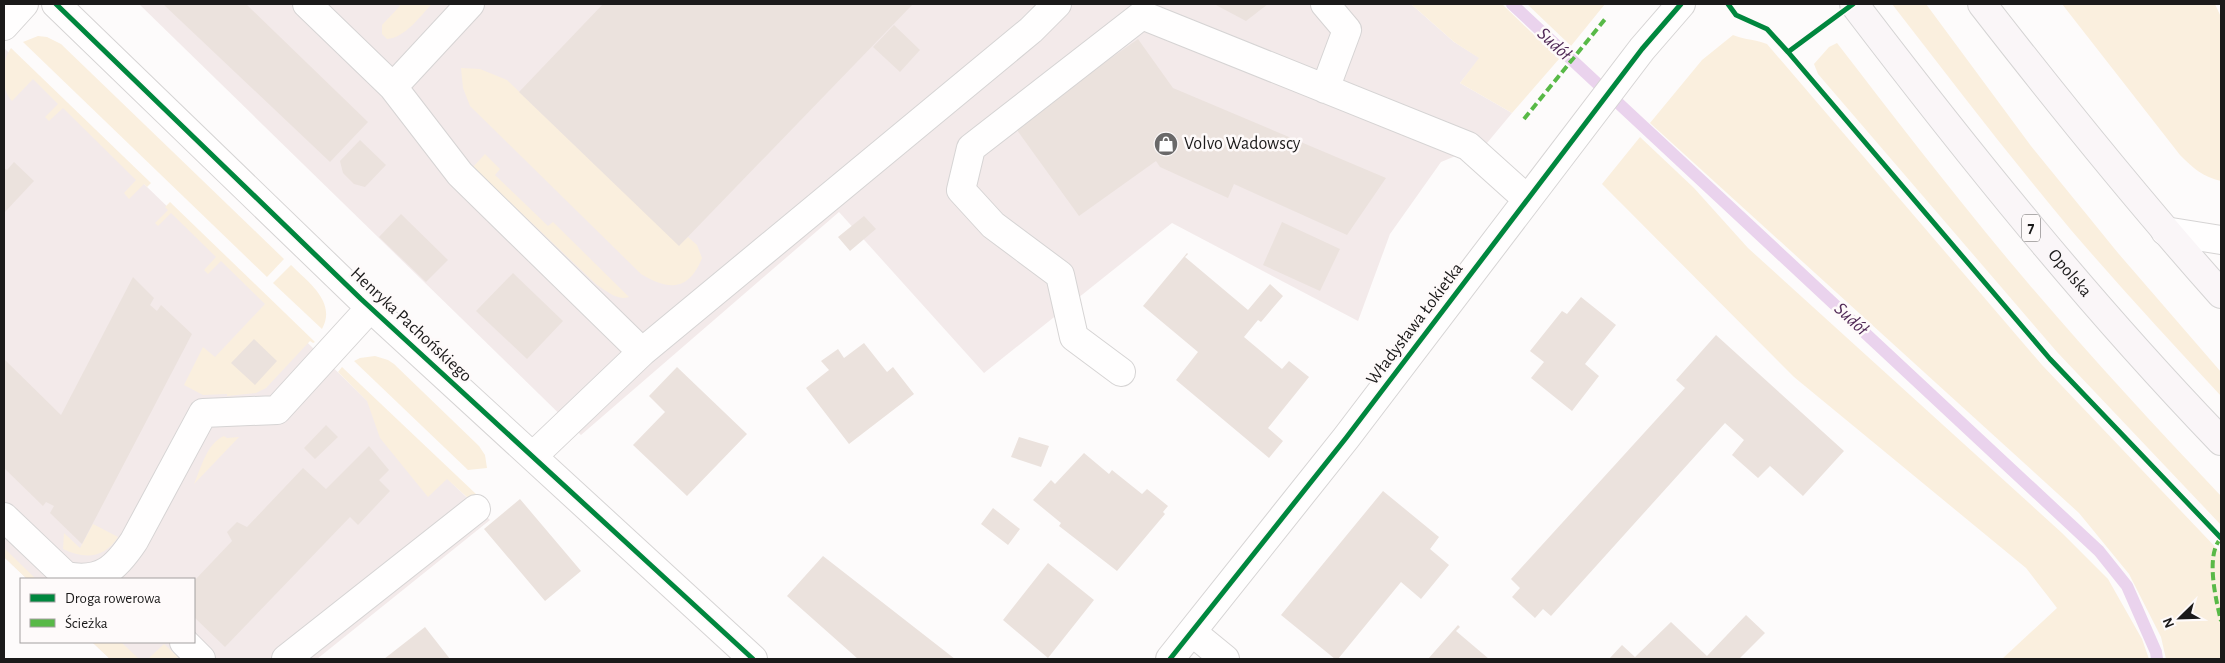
<svg xmlns="http://www.w3.org/2000/svg" width="2225" height="663" font-family="'Alegreya Sans',sans-serif">
<style>
.built{fill:#f3eaea}
.green{fill:#faefde}
.lines{fill:none;stroke-linecap:round;stroke-linejoin:round}
.stream{stroke:#ead3ed;stroke-width:12}
.building{fill:#ebe2dd}
.minor-casing{stroke:#d6d4d4;stroke-width:30}
.major-casing{stroke:#d5d4d4;stroke-width:30}
.minor{stroke:#fffefe;stroke-width:28}
.major{stroke:#faf6f8;stroke-width:28}
.quiet{stroke:#58b947;stroke-width:4;stroke-dasharray:8 4;stroke-linecap:butt}
.cycleway-casing{stroke:#fefafa;stroke-width:8}
.cycleway{stroke:#00873e;stroke-width:5}
.labels{text-anchor:middle;dominant-baseline:central;stroke-width:5;stroke-linejoin:round;paint-order:stroke}
.shield{fill:#fefafa;stroke:#5f5d5d;stroke-width:1}
.shield-label{font-size:16px;font-weight:bold;fill:#1b1a1a}
.poi-label{font-size:18px;fill:#1b1a1a;stroke:#fefafa;text-anchor:start}
.street-label{font-size:18px;fill:#1b1a1a;stroke:#fefafa}
.water-label{font-size:19px;font-style:italic;fill:#502956;stroke:#fefafa}
</style>
<rect width="100%" height="100%" fill="#fdfbfb"/>
<path class="built" d="M 139,4 L 1411,4 L 1454,42 L 1480,58 L 1460,83 L 1512,113 L 1487,143 L 1441,162 L 1390,234 L 1358,321 L 1172,223 L 984,373 L 839,212 L 581,435 Z
M 4,48 L 490,520 L 317,659 L 110,659 L 92,642 L 194,642 L 194,579 L 27,579 L 4,557 Z"/>
<path class="green" d="M 398,4 L 432,4 C 420,16 405,38 387,39 L 382,34 L 382,25 L 400,6 Z
M 1411,4 L 1502,4 L 1559,59 L 1512,113 L 1460,83 L 1479,58 L 1454,42 Z
M 1527,4 L 1605,4 L 1571,46 Z
M 1892,4 L 1926,4 L 2031,146 L 2118,253 L 2221,372 L 2221,396 C 2170,341 2120,287 2071,230 C 2009,156 1951,80 1892,4 Z
M 2062,4 L 2215,4 L 2221,17 L 2221,181 C 2203,177 2193,168 2180,155 Z
M 1733,35 C 1744,40 1755,39 1767,44 L 2042,365 L 2221,553 L 2221,659 L 2166,659 L 2161,637 L 2129,574 L 2079,513 L 1650,123 L 1702,60 Z
M 38,36 L 47,37 L 61,44 L 284,259 L 267,277 L 23,42 Z
M 1837,43 C 1894,117 1951,191 2011,263 C 2078,343 2149,420 2221,496 L 2221,525 L 2057,352 L 1818,74 L 1814,64 L 1829,47 Z
M 11,48 L 151,183 L 147,187 L 144,184 L 129,199 L 124,193 L 136,180 L 63,108 L 49,121 L 45,117 L 58,104 L 33,79 L 12,101 C 0,88 1,62 11,48 Z
M 461,68 L 480,69 L 507,80 L 679,245 L 688,237 L 697,245 L 702,258 C 689,291 669,291 641,274 L 470,106 L 463,88 Z
M 1640,137 L 1694,188 L 1748,248 L 2062,533 L 2108,579 L 2142,639 L 2149,659 L 2002,659 L 2057,608 L 2026,568 L 1794,377 L 1602,184 Z
M 485,154 L 500,169 L 495,175 L 548,226 L 553,222 L 629,297 C 617,301 607,291 597,285 L 473,167 Z
M 170,202 L 315,342 L 313,343 L 310,341 L 266,388 L 256,393 L 227,396 L 227,394 L 203,395 L 184,385 L 203,347 L 215,357 L 265,304 L 221,261 L 208,274 L 204,270 L 216,257 L 171,213 L 158,226 L 155,223 L 168,210 L 165,207 Z
M 291,265 C 308,282 337,302 322,329 L 273,283 Z
M 375,356 L 388,360 L 394,364 L 479,446 L 485,455 L 487,468 L 468,470 L 354,361 L 360,358 Z
M 342,367 L 476,494 L 469,499 L 447,479 L 428,497 L 380,438 L 367,401 L 338,372 Z
M 224,436 L 227,438 L 239,437 L 194,484 C 201,468 207,443 224,436 Z
M 93,524 L 118,537 C 104,559 84,559 63,549 L 64,533 L 80,548 Z
M 4,548 L 36,579 L 27,579 L 4,557 Z
M 92,642 L 121,642 L 139,659 L 110,659 Z
M 164,644 L 178,657 L 176,659 L 148,659 Z"/>
<g class="lines">
<path class="stream" d="M 1512,4 L 2099,551 L 2127,586 L 2156,652 L 2157,659"/>
</g>
<path class="building" d="M 163,4 L 246,4 L 368,122 L 330,162 Z
M 603,4 L 913,4 L 679,246 L 519,92 Z
M 1214,4 L 1268,4 L 1246,21 Z
M 894,25 L 920,50 L 900,72 L 873,47 Z
M 1138,39 L 1173,88 L 1386,178 L 1347,235 L 1234,184 L 1228,198 L 1160,167 L 1156,161 L 1079,216 L 1014,126 Z
M 360,140 L 386,165 L 365,187 L 354,184 L 343,173 L 340,161 Z
M 14,162 L 34,181 L 4,213 L 4,168 L 7,170 Z
M 401,214 L 448,260 L 426,282 L 379,237 Z
M 864,216 L 876,229 L 850,251 L 838,237 Z
M 1282,222 L 1340,249 L 1320,291 L 1263,265 Z
M 1187,253 L 1188,254 L 1185,257 L 1248,310 L 1270,284 L 1283,296 L 1261,322 L 1258,320 L 1244,337 L 1282,369 L 1289,361 L 1309,377 L 1268,428 L 1283,441 L 1269,458 L 1176,380 L 1198,352 L 1143,306 Z
M 513,273 L 563,321 L 527,359 L 476,311 Z
M 133,277 L 154,298 L 150,305 L 157,311 L 161,305 L 192,334 L 82,544 L 50,513 L 54,506 L 46,502 L 43,506 L 4,468 L 4,359 L 61,415 Z
M 1581,297 L 1616,325 L 1585,364 L 1599,376 L 1572,411 L 1531,378 L 1544,362 L 1530,351 L 1562,311 L 1567,314 Z
M 1716,335 L 1844,451 L 1803,496 L 1770,466 L 1758,478 L 1732,455 L 1744,440 L 1725,423 L 1551,616 L 1543,609 L 1535,618 L 1512,597 L 1520,588 L 1511,579 L 1685,388 L 1676,380 Z
M 254,339 L 277,361 L 255,385 L 231,363 Z
M 864,343 L 887,372 L 893,367 L 914,394 L 849,444 L 806,388 L 829,370 L 821,361 L 838,349 L 844,358 Z
M 677,367 L 747,434 L 687,496 L 633,445 L 665,412 L 649,396 Z
M 326,425 L 338,437 L 315,459 L 304,448 Z
M 1019,437 L 1049,446 L 1041,467 L 1011,457 Z
M 369,446 L 389,470 L 379,480 L 390,491 L 358,525 L 350,517 L 225,647 L 194,617 L 194,581 L 232,541 L 227,532 L 237,522 L 247,527 L 303,468 L 326,489 Z
M 1084,453 L 1109,474 L 1112,470 L 1142,494 L 1147,489 L 1168,506 L 1163,512 L 1165,514 L 1117,571 L 1059,526 L 1061,523 L 1033,500 L 1051,480 L 1055,484 Z
M 1383,491 L 1439,537 L 1430,549 L 1449,565 L 1421,599 L 1401,582 L 1338,659 L 1335,659 L 1281,615 Z
M 520,499 L 581,571 L 545,601 L 484,529 Z
M 993,508 L 1020,529 L 1008,545 L 981,524 Z
M 823,556 L 955,659 L 858,659 L 787,596 Z
M 1048,563 L 1094,600 L 1048,658 L 1003,620 Z
M 1746,615 L 1765,633 L 1739,659 L 1609,659 L 1622,645 L 1635,657 L 1671,622 L 1707,656 Z
M 1458,625 L 1460,627 L 1456,631 L 1489,659 L 1428,659 Z
M 425,627 L 450,659 L 384,659 Z"/>
<g class="lines">
<g class="minor-casing">
<path id="minor" d="M 56,4 L 361,299 L 753,659
M 307,4 L 393,87 L 460,174 L 642,352
M 4,26 L 24,4
M 393,87 L 470,4
M 1325,89 L 1347,30 L 1325,4
M 2165,231 L 2221,240
M 1121,372 L 1074,337 L 1060,275 L 993,225 L 961,190 L 971,148 L 1142,15 L 1468,146 L 1527,199
M 533,456 L 642,352 L 1031,30 L 1057,4
M 4,517 L 66,576 C 101,583 116,568 134,541 L 203,413 L 277,410 L 371,307
M 1192,632 L 1225,659
M 184,642 L 201,659
M 286,659 L 476,509
M 1170,659 L 1346,438 L 1642,49 L 1681,4"/>
</g>
<g class="major-casing">
<g id="major">
<path id="s1" d="M 1854,4 C 1969,155 2089,304 2221,441"/>
<path d="M 1982,4 C 2059,103 2138,201 2221,294"/>
</g>
</g>
<use href="#minor" class="minor"/>
<use href="#major" class="major"/>
<path class="quiet" d="M 1524,119 L 1606,18
M 2221,538 C 2205,555 2216,600 2221,621"/>
<g class="cycleway-casing">
<path id="cycleway" d="M 56,4 L 361,299 L 753,659
M 1728,4 L 1736,15 L 1767,29 L 1788,52 L 1853,4
M 1788,52 L 2050,359 L 2221,538
M 1170,659 L 1346,438 L 1642,49 L 1681,4"/>
</g>
<use href="#cycleway" class="cycleway"/>
</g>
<defs>
<g id="shop-disc" transform="scale(1.25)"><circle r="9.5" fill="#6a6969" stroke="#fefafa"/><path d="M-5-2.5h2.3a2.7 3.5 0 0 1 5.4 0H5L5.5 6h-11ZM-1.5-2.5h3a1.5 2.3 0 0 0-3 0Z" fill="#fff"/></g>
</defs>
<g fill-rule="evenodd">
<use href="#shop-disc" x="1166" y="144"/>
</g>
<g class="labels">
<rect class="shield" x="2022" y="214.5" width="18" height="27" rx="4"/>
<g class="shield-label">
<text x="2031" y="228">7</text>
</g>
<g class="poi-label">
<text x="1184" y="144">Volvo Wadowscy</text>
</g>
<g class="street-label">
<text stroke="none"><textPath href="#s1" startOffset="345">Opolska</textPath></text>
<text transform="translate(1415 324) rotate(-53)">Władysława Łokietka</text>
<text transform="translate(411 325) rotate(43)">Henryka Pachońskiego</text>
</g>
<g class="water-label">
<text transform="translate(1554 44) rotate(43)">Sudół</text>
<text transform="translate(1851 319) rotate(43)">Sudół</text>
</g>
</g>
<rect width="2225" height="663" fill="none" stroke="#1b1a1a" stroke-width="10"/>
<rect x="20" y="578" width="175" height="65" fill="#fefafa" stroke="#a3a0a0"/>
<rect x="30" y="594" width="25" height="8" fill="#00873e" stroke="#a3a0a0"/>
<text x="65" y="603" font-size="15" fill="#1b1a1a">Droga rowerowa</text>
<rect x="30" y="619" width="25" height="8" fill="#58b947" stroke="#a3a0a0"/>
<text x="65" y="628" font-size="15" fill="#1b1a1a">Ścieżka</text>
<g transform="translate(2180 618) rotate(247)" stroke="#fefafa" stroke-width="4" paint-order="stroke">
<path d="M0-4L9 19L0 12L-9 19Z" fill="#1b1a1a"/>
<text y="-8" font-size="14" font-weight="bold" text-anchor="middle" fill="#1b1a1a">N</text>
</g>
</svg>
